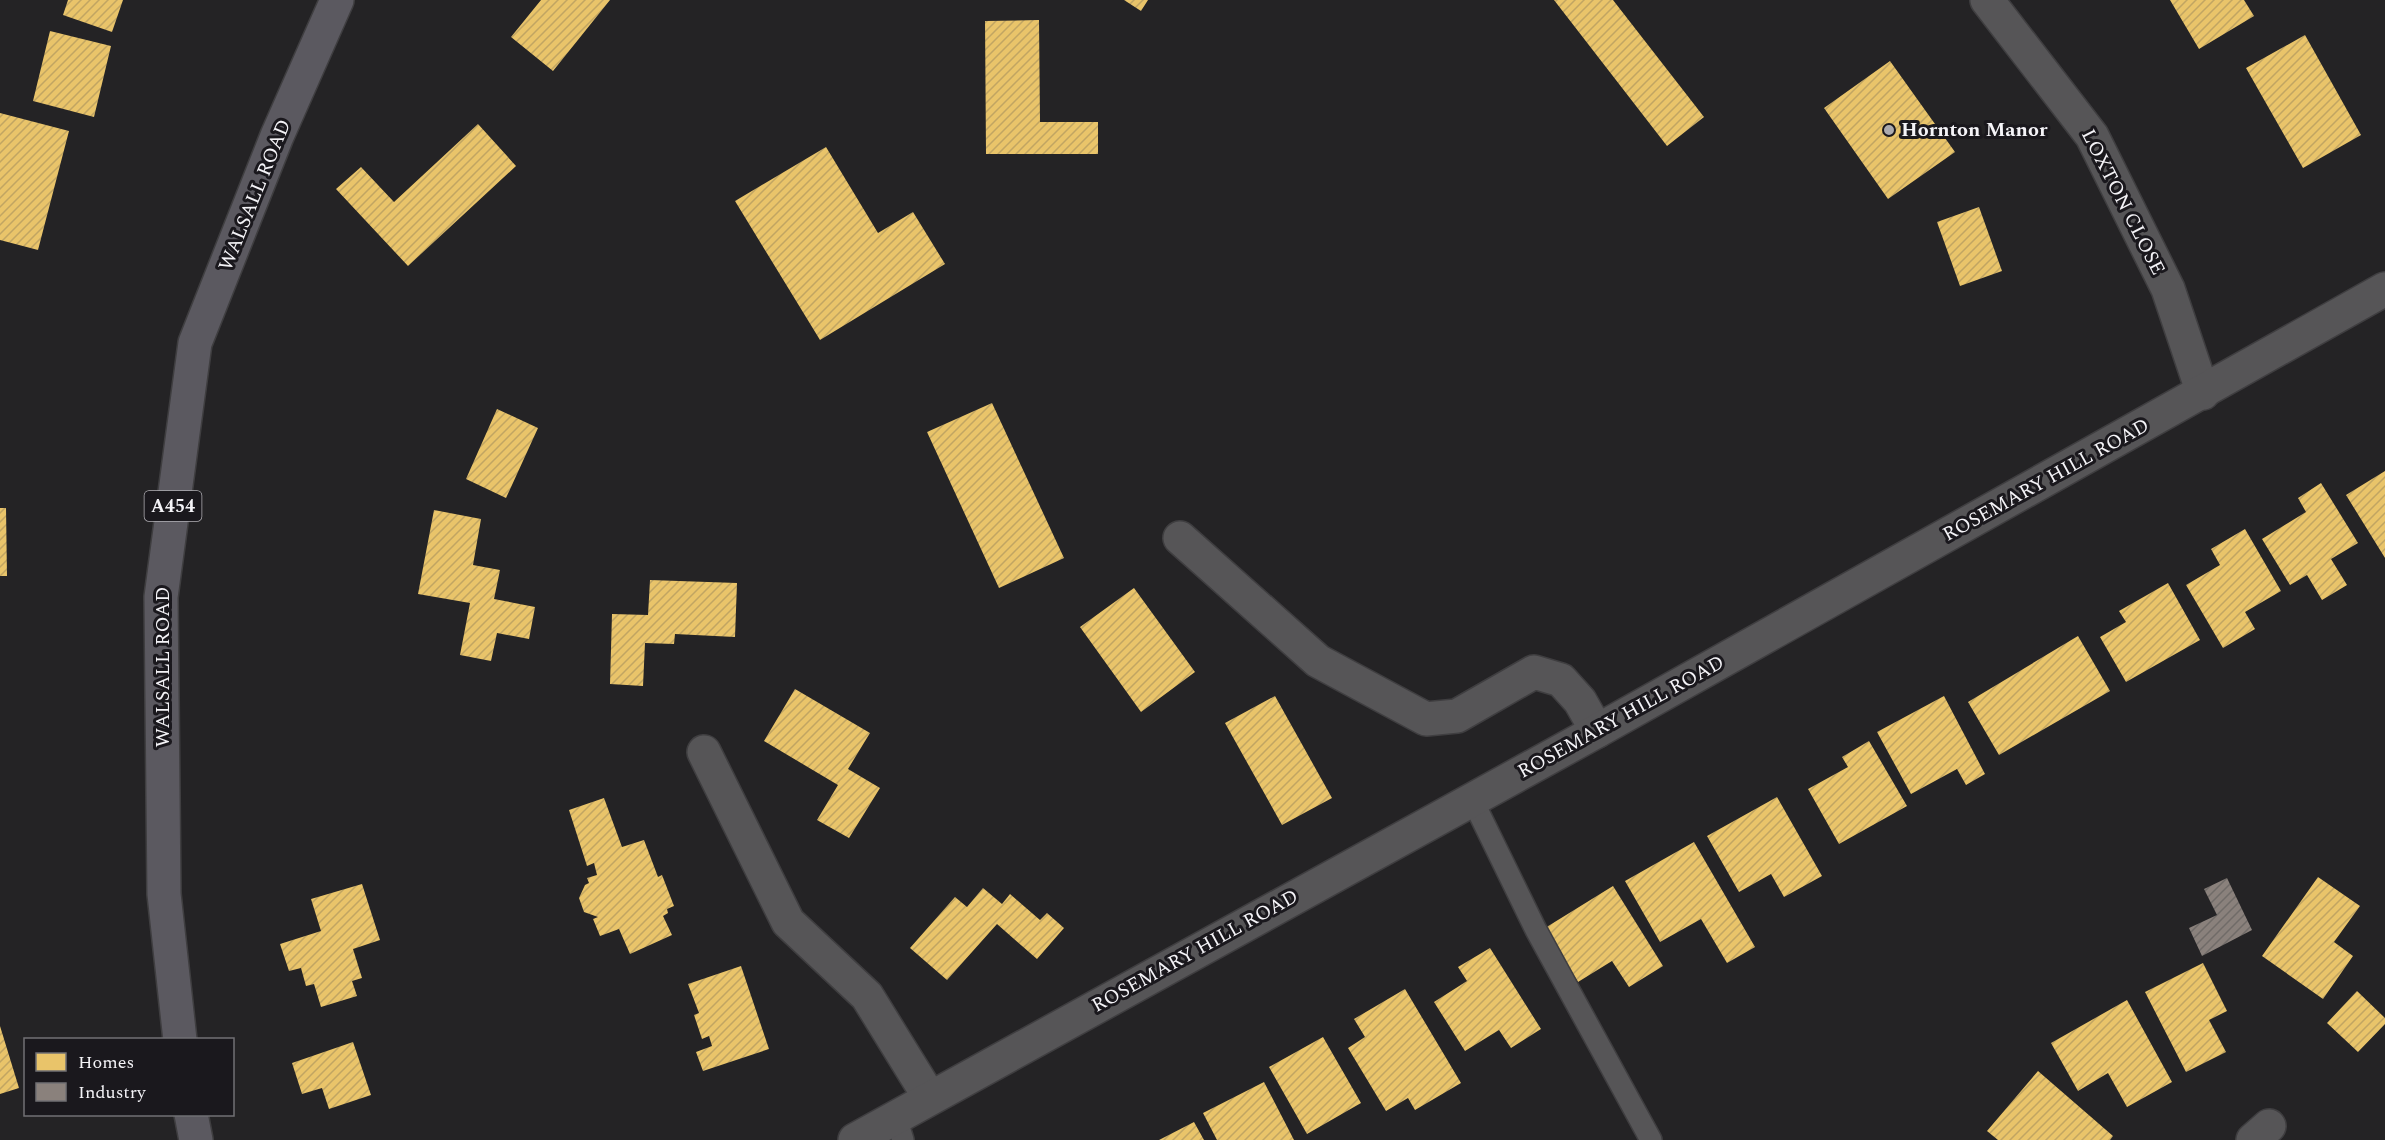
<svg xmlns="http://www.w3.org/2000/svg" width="2385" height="1140" font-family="Spectral,serif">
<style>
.homes{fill:url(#homes-hatch)}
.industry{fill:url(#industry-hatch)}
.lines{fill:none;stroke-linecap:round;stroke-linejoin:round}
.lane-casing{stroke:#3f3e40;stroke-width:24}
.street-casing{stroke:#3f3e40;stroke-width:36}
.secondary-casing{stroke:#3f3e40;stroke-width:36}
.primary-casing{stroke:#3f3e40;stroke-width:36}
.lane{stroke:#565557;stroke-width:21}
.street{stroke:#565557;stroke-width:33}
.secondary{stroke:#565557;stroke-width:33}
.primary{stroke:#5b5960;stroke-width:33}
.poi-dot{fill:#abaaae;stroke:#1a181d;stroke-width:2}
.labels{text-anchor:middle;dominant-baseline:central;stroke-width:6;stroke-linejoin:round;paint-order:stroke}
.shield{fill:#1a181d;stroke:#b3b1b6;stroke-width:1.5}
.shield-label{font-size:18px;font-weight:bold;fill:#f4f3f7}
.poi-label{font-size:20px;font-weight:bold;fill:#f4f3f7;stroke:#1a181d;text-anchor:start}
.street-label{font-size:20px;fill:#f4f3f7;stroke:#1a181d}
</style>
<defs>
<pattern id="homes-hatch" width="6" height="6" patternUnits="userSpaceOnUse" patternTransform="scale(1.5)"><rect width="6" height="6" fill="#e9c46a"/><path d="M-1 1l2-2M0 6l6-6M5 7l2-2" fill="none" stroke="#c1a562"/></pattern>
<pattern id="industry-hatch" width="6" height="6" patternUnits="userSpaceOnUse" patternTransform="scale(1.5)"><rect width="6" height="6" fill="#8a817c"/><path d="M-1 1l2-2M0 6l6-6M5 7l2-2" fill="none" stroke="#706b68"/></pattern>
</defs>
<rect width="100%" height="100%" fill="#242325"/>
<path class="homes" d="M 68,0 L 123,0 L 112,32 L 63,15 Z
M 541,0 L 610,0 L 553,71 L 511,37 Z
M 1124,0 L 1148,0 L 1141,11 Z
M 1554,0 L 1613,0 L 1704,117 L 1667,146 Z
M 2170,0 L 2244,0 L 2254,16 L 2199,49 Z
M 1039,20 L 1040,122 L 1098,122 L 1098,154 L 986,154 L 985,21 Z
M 50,31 L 111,46 L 94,117 L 33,101 Z
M 2305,35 L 2361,135 L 2303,168 L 2246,68 Z
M 1890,61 L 1955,152 L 1888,199 L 1824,108 Z
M 0,113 L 69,131 L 38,250 L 0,240 Z
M 478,124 L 516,166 L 408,266 L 336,189 L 361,167 L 394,202 Z
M 826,147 L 878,233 L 913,212 L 945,264 L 820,340 L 735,201 Z
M 1979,207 L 2002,271 L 1960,286 L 1937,222 Z
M 992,403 L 1064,558 L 999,588 L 927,432 Z
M 497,409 L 538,428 L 506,498 L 466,479 Z
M 2385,471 L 2385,558 L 2346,495 Z
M 2321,483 L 2358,543 L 2331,559 L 2347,585 L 2322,600 L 2307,575 L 2290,585 L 2262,539 L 2306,512 L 2298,498 Z
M 0,508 L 6,508 L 7,576 L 0,576 Z
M 434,510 L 481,519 L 473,565 L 500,570 L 494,599 L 535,607 L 529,639 L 497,633 L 491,661 L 460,655 L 470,603 L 418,594 Z
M 2245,529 L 2281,591 L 2245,612 L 2255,629 L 2223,648 L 2186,585 L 2220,565 L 2211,549 Z
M 650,580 L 737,583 L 735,637 L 675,634 L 674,644 L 645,643 L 643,686 L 610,684 L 612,614 L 648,615 Z
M 2168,583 L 2200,640 L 2126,682 L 2100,637 L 2126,622 L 2119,611 Z
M 1134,588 L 1195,672 L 1141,712 L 1080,627 Z
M 2078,636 L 2110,691 L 1999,755 L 1968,702 Z
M 795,689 L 870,733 L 848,769 L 880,788 L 849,838 L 817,820 L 838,785 L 764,741 Z
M 1275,696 L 1332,798 L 1282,825 L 1225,723 Z
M 1944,696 L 1985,774 L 1966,785 L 1957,769 L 1911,794 L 1877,732 Z
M 1869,741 L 1907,806 L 1839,844 L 1808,789 L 1848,767 L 1842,757 Z
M 1777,797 L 1822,876 L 1784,897 L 1771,874 L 1739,892 L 1707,836 Z
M 604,798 L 622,847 L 644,840 L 658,877 L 662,875 L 674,906 L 667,909 L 668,913 L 663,916 L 672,935 L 630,954 L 619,929 L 600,936 L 593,919 L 598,917 L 584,912 L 579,898 L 585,885 L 589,883 L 587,878 L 597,875 L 594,863 L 587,866 L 569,810 Z
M 1694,842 L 1755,947 L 1727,963 L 1701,919 L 1660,942 L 1625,881 Z
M 2318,877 L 2360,906 L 2334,942 L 2353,956 L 2323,999 L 2262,956 Z
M 362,884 L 380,940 L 353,949 L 362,978 L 352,981 L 357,996 L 321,1007 L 314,984 L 306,986 L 301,968 L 289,971 L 280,944 L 321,931 L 311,899 Z
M 1613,886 L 1663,966 L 1629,987 L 1612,961 L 1578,982 L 1545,928 Z
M 983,888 L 1002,904 L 1010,894 L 1040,920 L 1047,913 L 1064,928 L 1037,959 L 997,924 L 947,980 L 910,948 L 955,897 L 967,907 Z
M 1490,948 L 1541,1029 L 1511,1048 L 1499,1030 L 1465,1051 L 1434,1002 L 1467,981 L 1458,967 Z
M 2203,963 L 2227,1011 L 2209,1020 L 2226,1052 L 2186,1072 L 2145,992 Z
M 741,966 L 769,1049 L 703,1071 L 696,1052 L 712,1046 L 709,1036 L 702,1039 L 694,1015 L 699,1013 L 688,984 Z
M 1405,989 L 1461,1083 L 1415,1110 L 1408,1098 L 1386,1111 L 1348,1048 L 1365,1037 L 1354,1019 Z
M 2357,991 L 2385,1018 L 2385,1024 L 2358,1052 L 2327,1023 Z
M 2127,1000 L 2172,1082 L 2127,1107 L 2108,1073 L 2078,1091 L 2051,1043 Z
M 0,1026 L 19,1088 L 0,1094 Z
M 1323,1037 L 1361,1103 L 1307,1134 L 1269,1067 Z
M 353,1042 L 371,1095 L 329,1109 L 322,1088 L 302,1094 L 292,1063 Z
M 2038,1071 L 2113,1136 L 2110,1140 L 1998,1140 L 1987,1131 Z
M 1264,1082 L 1294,1140 L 1217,1140 L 1203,1113 Z
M 1194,1122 L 1204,1140 L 1159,1140 Z"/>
<path class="industry" d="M 2227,878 L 2252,930 L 2202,956 L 2189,928 L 2217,915 L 2204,889 Z"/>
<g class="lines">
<g class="lane-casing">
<path id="lane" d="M 1472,799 L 1536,930 L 1651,1140
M 896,1117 L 903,1140"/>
</g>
<g class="street-casing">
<path id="street" d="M 1987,0 L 2092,136 L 2168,289 L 2203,393
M 1180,538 L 1318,661 L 1426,719 L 1457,716 L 1534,672 L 1561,680 L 1580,701 L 1597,731
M 704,752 L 788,922 L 867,996 L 930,1098
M 2253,1140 L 2269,1126"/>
</g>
<g class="secondary-casing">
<path id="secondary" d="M 855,1140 L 1597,731 L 2385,289"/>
</g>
<g class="primary-casing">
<path id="primary" d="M 180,1040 L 164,894 L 161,597 L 195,343 L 277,136 L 337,0
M 191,1114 L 196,1140"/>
</g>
<use href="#lane" class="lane"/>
<use href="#street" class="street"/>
<use href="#secondary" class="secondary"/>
<use href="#primary" class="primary"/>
</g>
<circle class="poi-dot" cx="1889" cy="130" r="6"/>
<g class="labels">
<rect class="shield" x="144.5" y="491" width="57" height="30" rx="4.5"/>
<g class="shield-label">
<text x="173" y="506">A454</text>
</g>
<g class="poi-label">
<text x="1901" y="130">Hornton Manor</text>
</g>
<g class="street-label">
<text transform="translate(255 195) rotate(-68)">WALSALL ROAD</text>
<text transform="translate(2123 202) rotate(63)">LOXTON CLOSE</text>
<text transform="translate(2046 480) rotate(-29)">ROSEMARY HILL ROAD</text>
<text transform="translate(163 667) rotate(-90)">WALSALL ROAD</text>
<text transform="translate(1621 717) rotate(-29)">ROSEMARY HILL ROAD</text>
<text transform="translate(1195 951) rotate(-29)">ROSEMARY HILL ROAD</text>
</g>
</g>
<rect x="24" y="1038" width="210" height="78" fill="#1a181d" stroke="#717074" stroke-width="1.5"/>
<rect x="36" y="1053" width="30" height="18" fill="#e9c46a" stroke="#717074" stroke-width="1.5"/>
<text x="78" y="1068" font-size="18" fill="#f4f3f7">Homes</text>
<rect x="36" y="1083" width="30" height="18" fill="#8a817c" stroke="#717074" stroke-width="1.5"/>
<text x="78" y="1098" font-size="18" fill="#f4f3f7">Industry</text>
</svg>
